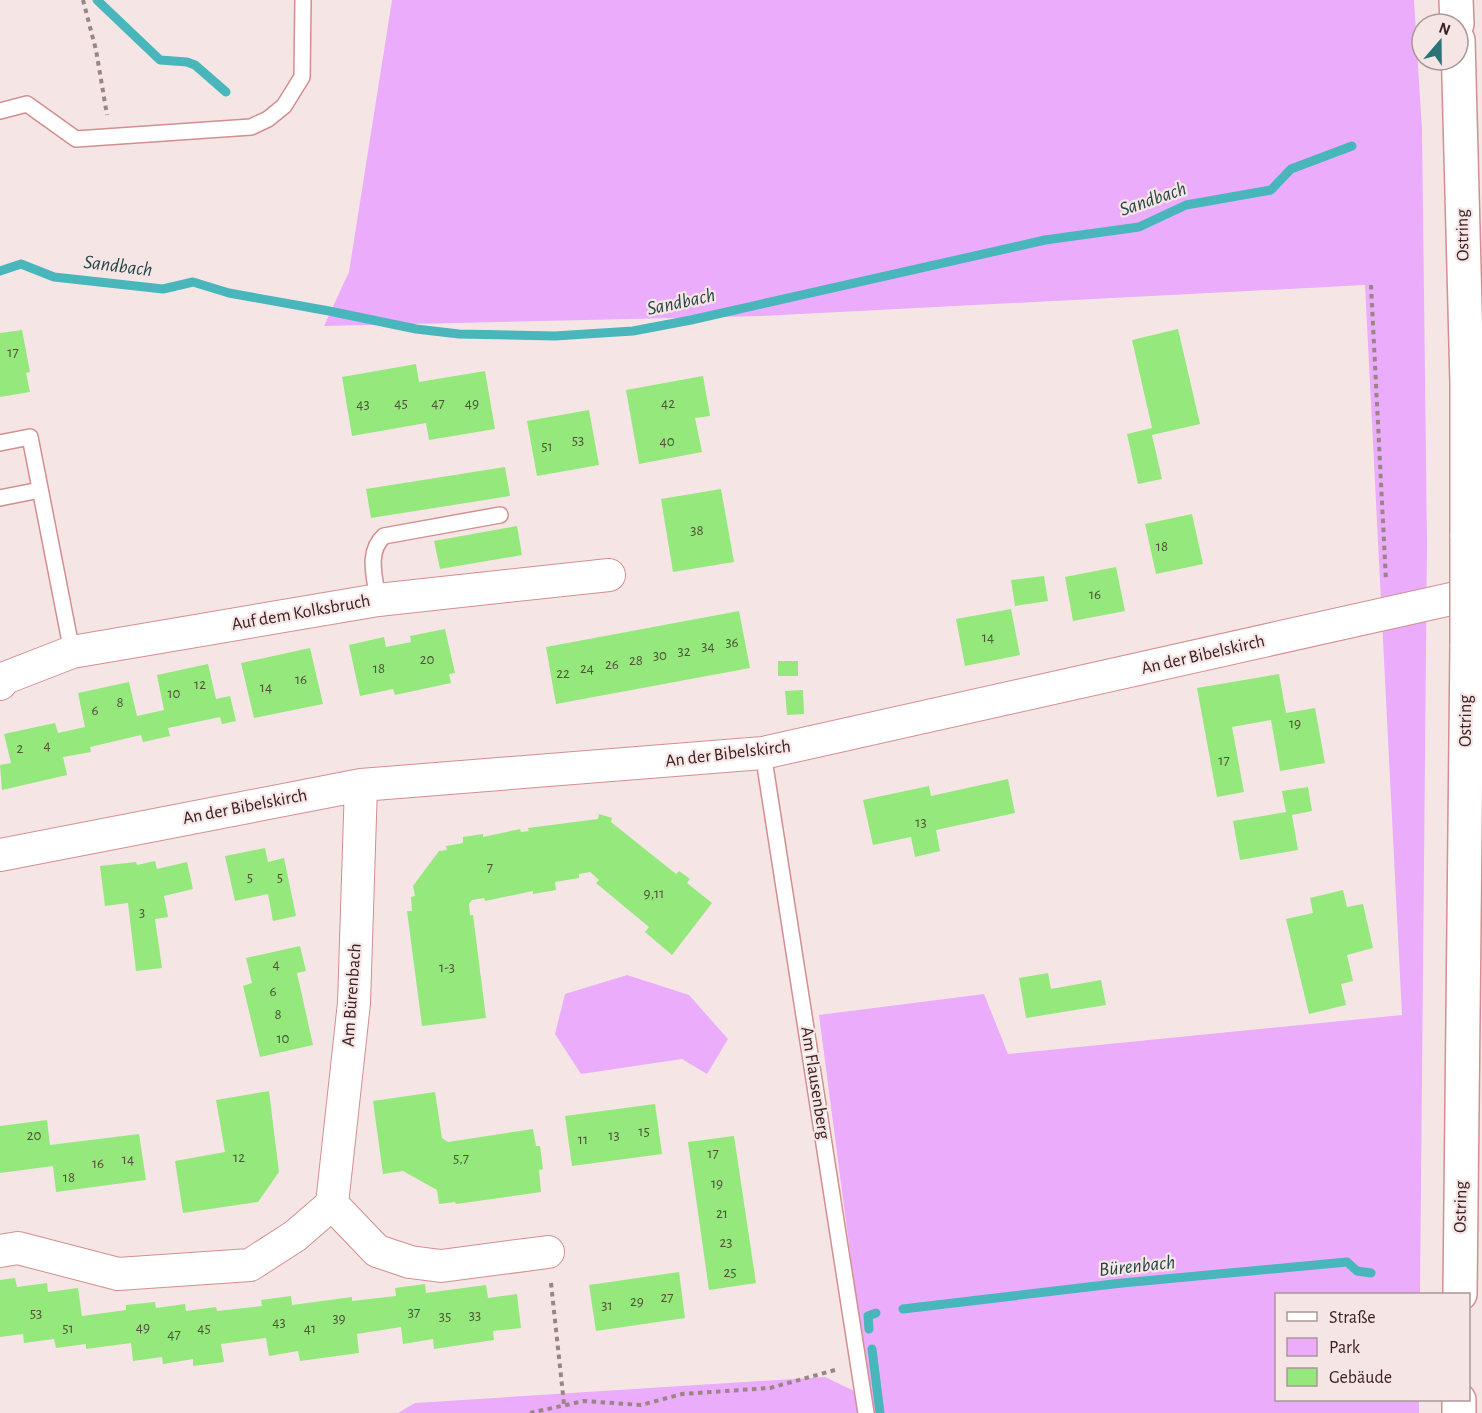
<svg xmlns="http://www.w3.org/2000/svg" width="1482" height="1413" font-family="'Alegreya Sans',sans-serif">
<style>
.green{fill:#ebacfc}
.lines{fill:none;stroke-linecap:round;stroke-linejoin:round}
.stream{stroke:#48b6ba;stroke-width:9}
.building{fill:#94e87c}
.lane-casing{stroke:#d38e8f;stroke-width:18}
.street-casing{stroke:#d38e8f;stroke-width:34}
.secondary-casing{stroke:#d38e8f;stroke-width:36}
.path{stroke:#9a8585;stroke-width:4;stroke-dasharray:4.5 4.5;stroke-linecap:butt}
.lane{stroke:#fff;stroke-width:15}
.street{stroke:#fff;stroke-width:32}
.secondary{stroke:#fff;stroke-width:33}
.secondary-bridge-casing{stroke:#d38e8f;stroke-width:36;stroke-linecap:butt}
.secondary-bridge{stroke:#fff;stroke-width:33}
.labels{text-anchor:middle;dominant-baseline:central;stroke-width:4.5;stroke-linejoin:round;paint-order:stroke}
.number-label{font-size:15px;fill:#515238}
.street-label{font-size:18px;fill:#3b2021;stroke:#f5e6e5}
.water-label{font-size:20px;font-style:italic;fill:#254647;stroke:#f5e6e5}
</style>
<rect width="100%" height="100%" fill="#f5e6e5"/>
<path class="green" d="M 392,0 L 1414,0 L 1422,130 L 1427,542 L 1420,1294 L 1276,1294 L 1276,1400 L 1419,1400 L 1419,1413 L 398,1413 L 415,1403 L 825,1377 L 869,1398 L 819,1015 L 984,994 L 1008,1054 L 1402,1015 L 1365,285 L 762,316 L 324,326 L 349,272 Z
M 627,975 L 689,995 L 728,1039 L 707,1074 L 682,1059 L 581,1074 L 555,1034 L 565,994 Z"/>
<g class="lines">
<path class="stream" d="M 97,0 L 160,60 L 187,62 L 195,65 L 226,92
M 0,271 L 21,264 L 54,277 L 163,289 L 193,282 L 229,293 L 329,311 L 416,329 L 459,334 L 555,336 L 633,331 L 691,320 L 1045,240 L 1139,227 L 1186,205 L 1271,190 L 1291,169 L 1352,146
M 903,1309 L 1122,1283 L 1347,1262 L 1357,1271 L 1371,1273
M 869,1329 L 868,1316 L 876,1313
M 872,1349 L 880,1413"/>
</g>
<path class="building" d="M 1178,329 L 1200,424 L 1152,435 L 1162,479 L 1138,484 L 1127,434 L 1152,428 L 1132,340 Z
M 22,330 L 30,372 L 26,373 L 30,392 L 0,397 L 0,333 Z
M 416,364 L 419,382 L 485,371 L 495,429 L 429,440 L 426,423 L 352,436 L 342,377 Z
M 703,376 L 710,416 L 695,418 L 702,452 L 639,464 L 626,390 Z
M 589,410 L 599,465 L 537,476 L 527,421 Z
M 505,467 L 510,496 L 371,518 L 366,489 Z
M 721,489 L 734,562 L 673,572 L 661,499 Z
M 1192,514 L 1203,564 L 1156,574 L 1145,524 Z
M 517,526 L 522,555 L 440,569 L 434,541 Z
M 1116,567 L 1125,611 L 1073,621 L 1065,577 Z
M 1044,576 L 1048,601 L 1015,606 L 1011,580 Z
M 1011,609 L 1020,655 L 965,666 L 956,619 Z
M 739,611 L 750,668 L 556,704 L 546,647 Z
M 445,629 L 455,673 L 449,674 L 451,683 L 395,695 L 393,689 L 360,696 L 349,645 L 384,637 L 386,647 L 411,642 L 410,636 Z
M 310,648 L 323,704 L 254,718 L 241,663 Z
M 778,661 L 798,661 L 798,676 L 778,676 Z
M 208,664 L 216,699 L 230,696 L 236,721 L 222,724 L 220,717 L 168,728 L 170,736 L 143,742 L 141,735 L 90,747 L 91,752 L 63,757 L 67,775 L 2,790 L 0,765 L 11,763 L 4,734 L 55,723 L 58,733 L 85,727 L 78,693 L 129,682 L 137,716 L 164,710 L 157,675 Z
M 1279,674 L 1286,713 L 1315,708 L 1325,763 L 1280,771 L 1271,720 L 1232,727 L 1244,792 L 1217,797 L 1197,688 Z
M 803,690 L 804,714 L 787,715 L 785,691 Z
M 1008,779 L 1015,813 L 936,830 L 940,851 L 915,857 L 911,837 L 873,845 L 863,800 L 929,786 L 931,796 Z
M 1308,787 L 1312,811 L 1292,815 L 1298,850 L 1240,860 L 1233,821 L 1286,812 L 1282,791 Z
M 599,814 L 612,818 L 611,822 L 676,874 L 679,871 L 690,879 L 687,883 L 712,903 L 672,955 L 645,932 L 649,927 L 596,883 L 599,880 L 590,872 L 579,874 L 579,878 L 555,882 L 556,890 L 533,894 L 533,891 L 485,901 L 484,898 L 472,900 L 469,904 L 470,915 L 473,915 L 486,1018 L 422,1026 L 407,911 L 412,911 L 411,897 L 415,896 L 413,886 L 439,851 L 447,850 L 446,846 L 463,843 L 463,837 L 483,834 L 483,837 L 520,829 L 521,832 L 529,831 L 528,828 L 598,819 Z
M 265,848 L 268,862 L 284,858 L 296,916 L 273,921 L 268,894 L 235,901 L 225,856 Z
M 155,861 L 157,869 L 187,862 L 193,889 L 164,896 L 168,917 L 155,919 L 162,968 L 136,971 L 128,903 L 105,906 L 100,866 L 136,862 L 137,865 Z
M 1343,890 L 1347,907 L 1363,904 L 1373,948 L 1347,955 L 1353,981 L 1341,984 L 1346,1005 L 1309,1014 L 1286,919 L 1313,913 L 1310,898 Z
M 300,946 L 306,971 L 297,973 L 313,1045 L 260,1057 L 243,986 L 252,983 L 246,958 Z
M 1048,973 L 1051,989 L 1101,980 L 1106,1005 L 1026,1018 L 1019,978 Z
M 269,1091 L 279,1172 L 258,1202 L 183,1213 L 175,1161 L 225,1152 L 216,1100 Z
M 435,1092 L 442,1138 L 448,1142 L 533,1129 L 536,1146 L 540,1146 L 543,1169 L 539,1170 L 541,1192 L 456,1204 L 455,1202 L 439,1204 L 437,1190 L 403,1171 L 383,1174 L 373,1101 Z
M 655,1104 L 662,1154 L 572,1166 L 565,1116 Z
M 47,1120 L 50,1145 L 139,1134 L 146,1180 L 56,1192 L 53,1166 L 0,1173 L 0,1126 Z
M 734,1136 L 756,1283 L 709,1290 L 688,1142 Z
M 679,1272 L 685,1318 L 596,1331 L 589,1285 Z
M 15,1278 L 17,1287 L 47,1283 L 48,1292 L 78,1288 L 82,1316 L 126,1310 L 126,1305 L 155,1302 L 156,1308 L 185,1304 L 186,1311 L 216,1307 L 217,1311 L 262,1306 L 261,1300 L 291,1296 L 292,1305 L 352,1297 L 352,1301 L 396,1296 L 395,1288 L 425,1284 L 426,1293 L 486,1285 L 488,1298 L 517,1294 L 521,1328 L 493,1331 L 494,1340 L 434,1349 L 433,1339 L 403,1344 L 401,1327 L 357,1334 L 359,1353 L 300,1361 L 298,1351 L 269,1356 L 266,1338 L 221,1344 L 224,1362 L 193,1366 L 193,1359 L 163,1364 L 162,1357 L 133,1361 L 131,1343 L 86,1349 L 86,1344 L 56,1348 L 54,1339 L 24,1343 L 23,1334 L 0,1337 L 0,1280 Z"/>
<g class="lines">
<g class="lane-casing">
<path id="lane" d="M 0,111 L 27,104 L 76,139 L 251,127 L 268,119 L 284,106 L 302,77 L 303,0
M 0,443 L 30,437 L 72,652
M 0,498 L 40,490
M 378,600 C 375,578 366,552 384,536 L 500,515
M 763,753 L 866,1413"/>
</g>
<g class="street-casing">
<path id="street" d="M 0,684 L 5,678 L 72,652 L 378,600 L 609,575
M 0,855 L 361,785 L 763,753 L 1482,592
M 332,1204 L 354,1003 L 361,785
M 0,1251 L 18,1248 L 118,1274 L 250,1265 L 295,1236 L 332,1204 L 377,1251 L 410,1262 L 441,1266 L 548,1252"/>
</g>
<g class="secondary-casing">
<path id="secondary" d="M 1456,0 L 1457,24
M 1458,40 L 1467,383 L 1467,537
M 1460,1294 L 1467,644
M 1459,1413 L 1459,1400"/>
</g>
<path class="path" d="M 83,0 L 96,50 L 107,115
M 1371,285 L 1386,581
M 551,1283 L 564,1404
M 530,1413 L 584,1401 L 641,1405 L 682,1394 L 770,1388 L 835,1370"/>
<use href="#lane" class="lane"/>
<use href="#street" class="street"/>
<use href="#secondary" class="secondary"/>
<g class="secondary-bridge-casing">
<path id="secondary-bridge" d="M 1467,644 L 1467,537"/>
</g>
<use href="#secondary-bridge" class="secondary-bridge"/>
</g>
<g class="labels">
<g class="number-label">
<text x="13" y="352">17</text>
<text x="401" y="403">45</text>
<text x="438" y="403">47</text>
<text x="472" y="403">49</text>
<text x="668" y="403">42</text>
<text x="363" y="404">43</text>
<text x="578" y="440">53</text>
<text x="667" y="441">40</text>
<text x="547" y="446">51</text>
<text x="697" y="530">38</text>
<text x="1162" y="546">18</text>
<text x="1095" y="594">16</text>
<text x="988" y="637">14</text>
<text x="732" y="642">36</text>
<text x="708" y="646">34</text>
<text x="684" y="651">32</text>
<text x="660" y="655">30</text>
<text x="427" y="659">20</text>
<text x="636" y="660">28</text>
<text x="612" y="664">26</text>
<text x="379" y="668">18</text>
<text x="587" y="668">24</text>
<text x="563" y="673">22</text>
<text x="301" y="679">16</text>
<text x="200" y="684">12</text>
<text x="266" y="687">14</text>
<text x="174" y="693">10</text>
<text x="120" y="702">8</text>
<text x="95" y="710">6</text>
<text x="1295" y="723">19</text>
<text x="47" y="745">4</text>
<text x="20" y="748">2</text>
<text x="1224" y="760">17</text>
<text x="921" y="822">13</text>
<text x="490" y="867">7</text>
<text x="250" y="877">5</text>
<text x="280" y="877">5</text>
<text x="654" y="893">9,11</text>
<text x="142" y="912">3</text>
<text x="276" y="964">4</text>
<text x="447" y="967">1-3</text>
<text x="273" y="991">6</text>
<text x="278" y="1014">8</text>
<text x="283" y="1038">10</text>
<text x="644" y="1131">15</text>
<text x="34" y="1135">20</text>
<text x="614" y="1135">13</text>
<text x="583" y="1139">11</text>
<text x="713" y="1153">17</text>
<text x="239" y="1157">12</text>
<text x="461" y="1158">5,7</text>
<text x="128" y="1159">14</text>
<text x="98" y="1163">16</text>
<text x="69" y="1177">18</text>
<text x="717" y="1183">19</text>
<text x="722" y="1213">21</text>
<text x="726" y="1242">23</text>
<text x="730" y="1272">25</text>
<text x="667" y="1297">27</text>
<text x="637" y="1301">29</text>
<text x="607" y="1305">31</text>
<text x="414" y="1312">37</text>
<text x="36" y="1313">53</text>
<text x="475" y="1315">33</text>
<text x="445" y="1316">35</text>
<text x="339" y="1318">39</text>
<text x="279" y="1322">43</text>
<text x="143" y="1327">49</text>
<text x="68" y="1328">51</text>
<text x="204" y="1328">45</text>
<text x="310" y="1328">41</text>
<text x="174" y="1334">47</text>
</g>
<g class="street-label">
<text transform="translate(1463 235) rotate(-91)">Ostring</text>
<text transform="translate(301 613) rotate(-10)">Auf dem Kolksbruch</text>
<text transform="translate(1203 655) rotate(-13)">An der Bibelskirch</text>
<text transform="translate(1466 721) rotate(-90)">Ostring</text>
<text transform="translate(728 754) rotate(-7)">An der Bibelskirch</text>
<text transform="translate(245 807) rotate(-11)">An der Bibelskirch</text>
<text transform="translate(352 995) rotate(-86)">Am Bürenbach</text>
<text transform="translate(815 1083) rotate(81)">Am Flausenberg</text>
<text transform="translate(1461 1207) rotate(-89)">Ostring</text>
</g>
<g class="water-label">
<text transform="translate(1153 199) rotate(-19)">Sandbach</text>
<text transform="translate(118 266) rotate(7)">Sandbach</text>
<text transform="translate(681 302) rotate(-12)">Sandbach</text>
<text transform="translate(1137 1266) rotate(-6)">Bürenbach</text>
</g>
</g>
<rect x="1275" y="1293" width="195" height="108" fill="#f5e6e5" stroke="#ab9797" stroke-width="1.5"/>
<rect x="1287" y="1312" width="30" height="9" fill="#ffffff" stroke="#ab9797" stroke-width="1.5"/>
<text x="1329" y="1323" font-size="18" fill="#3b2021">Straße</text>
<rect x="1287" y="1338" width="30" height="18" fill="#ebacfc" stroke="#ab9797" stroke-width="1.5"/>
<text x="1329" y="1353" font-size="18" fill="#3b2021">Park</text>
<rect x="1287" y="1368" width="30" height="18" fill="#94e87c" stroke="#ab9797" stroke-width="1.5"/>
<text x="1329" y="1383" font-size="18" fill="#3b2021">Gebäude</text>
<g transform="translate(1440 42) rotate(20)"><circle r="28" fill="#f5e6e5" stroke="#ab9797" stroke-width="1.5"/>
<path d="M0-4.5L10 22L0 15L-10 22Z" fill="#297477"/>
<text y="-9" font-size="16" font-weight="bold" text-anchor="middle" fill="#3b2021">N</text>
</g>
</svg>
